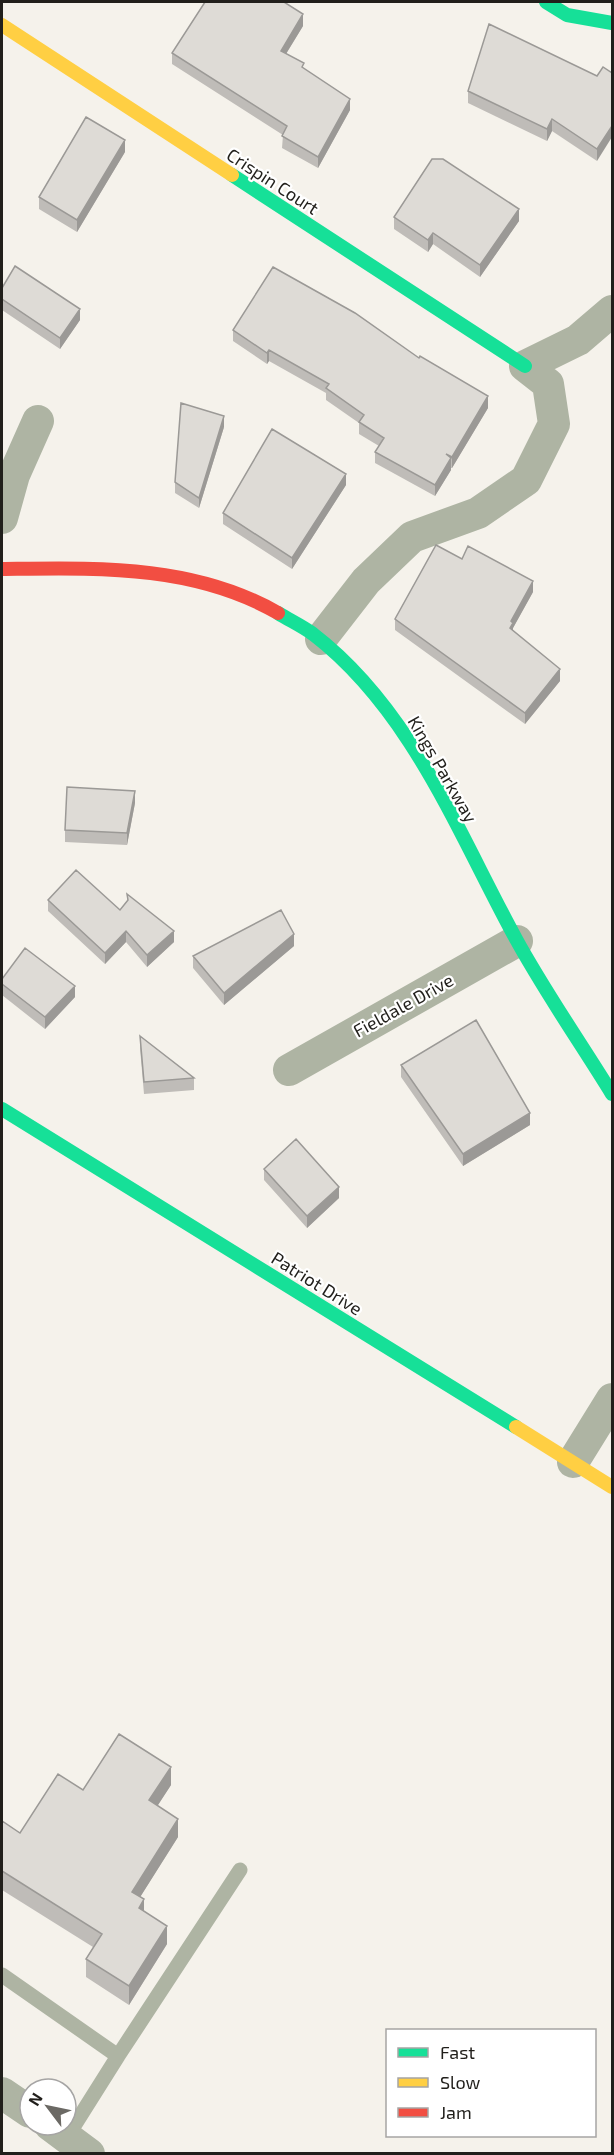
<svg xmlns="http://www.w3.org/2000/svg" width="614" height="2155" font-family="'Exo 2',sans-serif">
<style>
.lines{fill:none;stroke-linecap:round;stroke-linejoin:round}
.lane{stroke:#aeb4a3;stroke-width:15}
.street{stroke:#aeb4a3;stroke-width:32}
.fast{stroke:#16e098;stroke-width:14}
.slow{stroke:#ffcf43;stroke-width:14}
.jam{stroke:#f24e42;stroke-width:14}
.wall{fill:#bfbcb8}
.shaded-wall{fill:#9b9996}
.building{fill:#dedbd6;stroke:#9b9996;stroke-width:1.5}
.labels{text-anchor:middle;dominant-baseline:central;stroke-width:4.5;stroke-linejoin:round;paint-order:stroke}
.street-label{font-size:18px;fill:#211f1b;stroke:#fff}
</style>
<rect width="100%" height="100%" fill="#f5f2eb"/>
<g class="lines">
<path class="lane" d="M 2,1975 L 118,2056 L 67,2137
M 118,2056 L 240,1870"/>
<path class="street" d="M 2,518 L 14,475 L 38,421
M 321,639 L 366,581 L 412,537 L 478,513 L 526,480 L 554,424 L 548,384 L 525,366 L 578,340 L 612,311
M 289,1070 L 517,941
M 573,1462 L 612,1399
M 2,2093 L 30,2112
M 50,2125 L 89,2154"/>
<path class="fast" d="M 546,2 L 567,15 L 612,23
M 232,175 L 525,366
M 278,613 C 289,620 302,626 313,634 C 412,710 458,833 516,939 C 545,992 580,1042 612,1094
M 2,1109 L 516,1427"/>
<path class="slow" d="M 2,25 L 232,175
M 516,1427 L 612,1487"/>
<path class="jam" d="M 2,569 C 96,568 193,564 278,613"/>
</g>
<path class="wall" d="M 303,26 L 286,54 L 350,110 L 318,168 L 282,148 L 283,135 L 172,64 L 172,53 Z
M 597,76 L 597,161 L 552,131 L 547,141 L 468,103 L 468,91 Z
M 125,152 L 77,232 L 39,209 L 39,197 Z
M 394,217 L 519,221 L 480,277 L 433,244 L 428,252 L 394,229 Z
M 2,288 L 80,320 L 60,349 L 2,310 Z
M 233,330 L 488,408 L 452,468 L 451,468 L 451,470 L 435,496 L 375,463 L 375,452 L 379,446 L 359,434 L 359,423 L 326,400 L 326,393 L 269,361 L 267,364 L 233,341 Z
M 224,427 L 199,508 L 175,493 L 175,482 Z
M 346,485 L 292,569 L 223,524 L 223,513 Z
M 533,592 L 513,628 L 513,631 L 560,681 L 525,724 L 395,630 L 395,619 Z
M 135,803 L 127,845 L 65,842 L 65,830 Z
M 127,894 L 174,942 L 147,967 L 126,942 L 105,964 L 48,911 L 48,900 L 120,910 L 127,901 Z
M 294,946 L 224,1005 L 193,968 L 193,956 Z
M 2,979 L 75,997 L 45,1029 L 2,995 Z
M 140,1036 L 194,1078 L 194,1090 L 144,1094 L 140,1048 Z
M 401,1065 L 530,1125 L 463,1166 L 401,1077 Z
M 264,1169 L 339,1198 L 307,1228 L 264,1180 Z
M 171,1785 L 157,1806 L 178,1837 L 140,1897 L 144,1912 L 167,1944 L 129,2005 L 86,1977 L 86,1959 L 93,1947 L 2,1890 L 2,1821 L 20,1833 L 83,1790 Z"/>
<path class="shaded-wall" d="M 303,14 L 303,26 L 281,62 L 281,51 Z
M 350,99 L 350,110 L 318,168 L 318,157 Z
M 552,119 L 552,131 L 547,141 L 547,129 Z
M 612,126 L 612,137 L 597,161 L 597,149 Z
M 125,140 L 125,152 L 77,232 L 77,220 Z
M 519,209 L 519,221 L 480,277 L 480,265 Z
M 433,233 L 433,244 L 428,252 L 428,240 Z
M 80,309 L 80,320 L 60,349 L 60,338 Z
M 269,350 L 269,361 L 267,364 L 267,353 Z
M 488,396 L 488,408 L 452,468 L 452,457 Z
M 224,416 L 224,427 L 199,508 L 199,498 Z
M 451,458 L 451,470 L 435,496 L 435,485 Z
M 346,474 L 346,485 L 292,569 L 292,558 Z
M 533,581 L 533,592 L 513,628 L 513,634 L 510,628 L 511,621 Z
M 560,669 L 560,681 L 525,724 L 525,713 Z
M 135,791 L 135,803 L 127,845 L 127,833 Z
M 126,931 L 126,942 L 105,964 L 105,953 Z
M 174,931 L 174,942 L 147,967 L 147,955 Z
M 294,934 L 294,946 L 224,1005 L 224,993 Z
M 75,986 L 75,997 L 45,1029 L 45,1017 Z
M 530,1113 L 530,1125 L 463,1166 L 463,1154 Z
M 339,1187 L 339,1198 L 307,1228 L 307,1216 Z
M 171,1767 L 171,1785 L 149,1819 L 149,1800 Z
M 178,1819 L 178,1837 L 132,1910 L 132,1892 Z
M 144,1899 L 144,1918 L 139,1908 Z
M 167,1926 L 167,1944 L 129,2005 L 129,1986 Z"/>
<path class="building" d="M 205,2 L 284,2 L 303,14 L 281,51 L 304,63 L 302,67 L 350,99 L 318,157 L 282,136 L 287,126 L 172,53 Z
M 489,24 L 597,76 L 603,67 L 612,73 L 612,126 L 597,149 L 552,119 L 547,129 L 468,91 Z
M 86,117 L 125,140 L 77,220 L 39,197 Z
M 432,159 L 443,159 L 519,209 L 480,265 L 433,233 L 428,240 L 394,217 Z
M 15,266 L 80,309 L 60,338 L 2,299 L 2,288 Z
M 273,267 L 355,313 L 419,358 L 420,356 L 488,396 L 452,457 L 446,454 L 451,458 L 435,485 L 375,452 L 384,438 L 359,422 L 364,415 L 326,388 L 329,384 L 269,350 L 267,353 L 233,330 Z
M 181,403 L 224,416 L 199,498 L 175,482 Z
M 272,429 L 346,474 L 292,558 L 223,513 Z
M 436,545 L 462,559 L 468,546 L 533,581 L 511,621 L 513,623 L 510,628 L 560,669 L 525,713 L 395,619 Z
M 67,787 L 135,791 L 127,833 L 65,830 Z
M 76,870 L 120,910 L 128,900 L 127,894 L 174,931 L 147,955 L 126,931 L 105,953 L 48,900 Z
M 281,910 L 294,934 L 224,993 L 193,956 Z
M 25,948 L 75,986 L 45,1017 L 2,984 L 2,979 Z
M 476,1020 L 530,1113 L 463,1154 L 401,1065 Z
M 140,1036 L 194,1078 L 144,1082 Z
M 296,1139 L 339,1187 L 307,1216 L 264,1169 Z
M 119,1734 L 171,1767 L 149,1800 L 178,1819 L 132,1892 L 144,1899 L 139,1908 L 167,1926 L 129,1986 L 86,1959 L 102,1934 L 2,1871 L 2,1821 L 20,1833 L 58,1774 L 83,1790 Z"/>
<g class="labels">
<g class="street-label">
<text transform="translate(273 181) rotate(33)">Crispin Court</text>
<text transform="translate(443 769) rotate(60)">Kings Parkway</text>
<text transform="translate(403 1005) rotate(-29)">Fieldale Drive</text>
<text transform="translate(317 1283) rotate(32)">Patriot Drive</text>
</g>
</g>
<rect width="614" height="2155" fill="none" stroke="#211f1b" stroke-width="6"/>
<rect x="386" y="2029" width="210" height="108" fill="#ffffff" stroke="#a6a5a4" stroke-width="1.5"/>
<rect x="398" y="2048" width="30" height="9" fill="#16e098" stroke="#a6a5a4" stroke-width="1.5"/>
<text x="440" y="2059" font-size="18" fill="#211f1b">Fast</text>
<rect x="398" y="2078" width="30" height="9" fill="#ffcf43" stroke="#a6a5a4" stroke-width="1.5"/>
<text x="440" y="2089" font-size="18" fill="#211f1b">Slow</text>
<rect x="398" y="2108" width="30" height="9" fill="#f24e42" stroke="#a6a5a4" stroke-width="1.5"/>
<text x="440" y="2119" font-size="18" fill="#211f1b">Jam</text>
<g transform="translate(48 2107) rotate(302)"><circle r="28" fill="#ffffff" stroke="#a6a5a4" stroke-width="1.5"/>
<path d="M0-4.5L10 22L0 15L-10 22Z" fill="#6b6964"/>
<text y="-9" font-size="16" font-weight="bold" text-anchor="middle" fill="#211f1b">N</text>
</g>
</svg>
